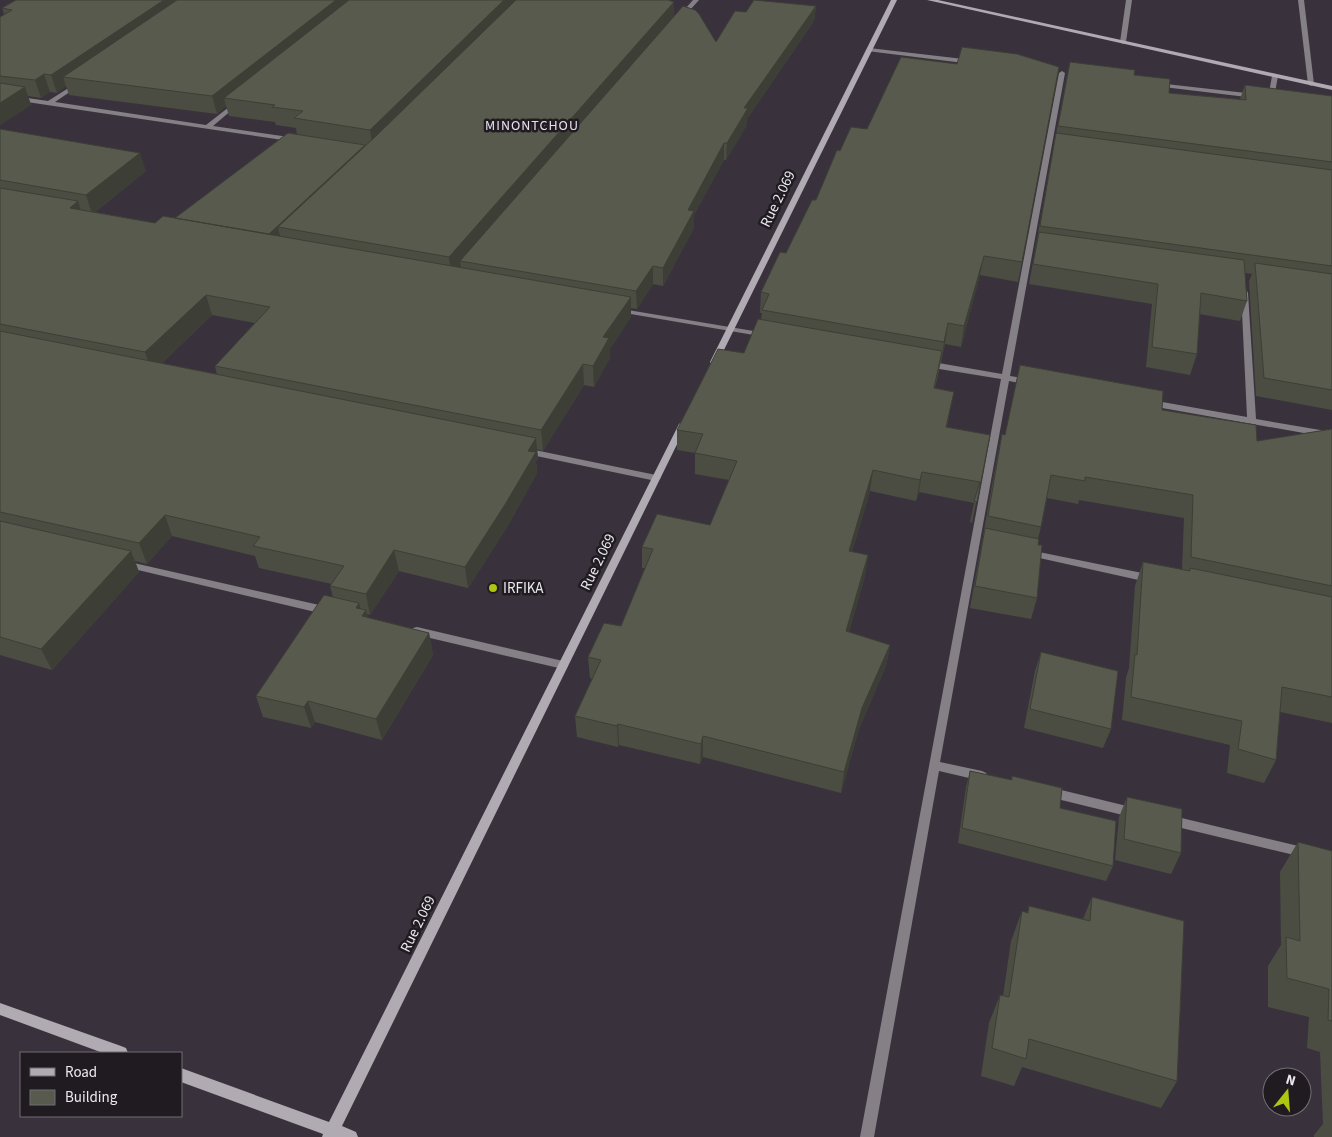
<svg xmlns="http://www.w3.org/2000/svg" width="1332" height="1137" font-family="'Source Sans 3',sans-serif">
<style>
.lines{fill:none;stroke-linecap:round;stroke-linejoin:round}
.street{fill:#848086;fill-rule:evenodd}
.secondary{fill:#b0aab3;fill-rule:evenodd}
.wall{fill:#4b4d42;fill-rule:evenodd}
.shaded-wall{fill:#3d3f36}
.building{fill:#575a4d;stroke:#3d3f36}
.poi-dot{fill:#acc611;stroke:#1f1b21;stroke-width:2}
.labels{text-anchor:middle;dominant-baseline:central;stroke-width:5;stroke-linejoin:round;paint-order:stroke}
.far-neighbourhood-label{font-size:14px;letter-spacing:1px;fill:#e9e0ee;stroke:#1f1b21}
.street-label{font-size:15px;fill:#ece8ef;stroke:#1f1b21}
.poi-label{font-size:15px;fill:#ece8ef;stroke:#1f1b21;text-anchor:start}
</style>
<rect width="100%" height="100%" fill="#39323d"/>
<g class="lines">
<path class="street" d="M 693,0 L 699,0 L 682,19 L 678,19 L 678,17 Z
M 1126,0 L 1132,0 L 1126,42 L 1123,44 L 1120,42 Z
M 1298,0 L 1304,0 L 1314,84 L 1311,86 L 1308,84 Z
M 869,48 L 972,60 L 975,62 L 972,64 L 867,51 L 866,50 Z
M 1062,71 L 1065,73 L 1010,376 L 1031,379 L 1035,382 L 1031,385 L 1009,381 L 940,762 L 982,771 L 986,773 L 988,776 L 986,779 L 982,781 L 939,771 L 874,1137 L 860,1137 L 1001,379 L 927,367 L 923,364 L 927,361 L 1002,374 L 1059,73 Z
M 1275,74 L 1278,76 L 1274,98 L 1271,100 L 1268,98 L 1272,76 Z
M 78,82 L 80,83 L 80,85 L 55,102 L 206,125 L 238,100 L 241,102 L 240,103 L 213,126 L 296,138 L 299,140 L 296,142 L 0,98 L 0,94 L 48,101 Z
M 1157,83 L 1255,94 L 1258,96 L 1255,98 L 1155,86 L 1155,84 Z
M 1241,291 L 1247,291 L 1248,293 L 1256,419 L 1332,432 L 1332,438 L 1151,406 L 1147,403 L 1151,400 L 1247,417 Z
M 616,308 L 765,333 L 769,335 L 765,337 L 619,312 L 616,312 Z
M 525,448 L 656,475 L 661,478 L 656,481 L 522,453 L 520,451 Z
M 1029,550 L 1152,575 L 1157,579 L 1152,583 L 1026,555 L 1024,553 Z
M 125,561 L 328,607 L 333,611 L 328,615 L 121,566 L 120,564 L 121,562 Z
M 417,627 L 563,661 L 567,662 L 568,665 L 567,668 L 563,669 L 413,634 L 412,631 L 413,628 Z
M 1049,787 L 1135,808 L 1139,809 L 1141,813 L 1139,817 L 1135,818 L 1049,797 L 1045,795 L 1043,792 L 1045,789 Z
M 1169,815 L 1332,854 L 1332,864 L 1169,825 L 1165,824 L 1163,820 L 1165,816 Z"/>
<path class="secondary" d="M 891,0 L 897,0 L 718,362 L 714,365 L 711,364 L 710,362 Z
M 927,0 L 938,0 L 1332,86 L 1332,90 Z
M 683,421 L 687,424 L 342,1126 L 356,1132 L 358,1137 L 322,1137 L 323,1134 L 181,1082 L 181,1068 L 329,1122 L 679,424 Z
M 0,1003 L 121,1046 L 126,1048 L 128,1053 L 103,1053 L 0,1015 Z"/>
</g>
<path class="wall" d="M 674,2 L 674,16 L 716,42 L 746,12 L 816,6 L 814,21 L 747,119 L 747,125 L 726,160 L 724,160 L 694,215 L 694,228 L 663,286 L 653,284 L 637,309 L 631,308 L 631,317 L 610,349 L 610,358 L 594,387 L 584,385 L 543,451 L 537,449 L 538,459 L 536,462 L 537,473 L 509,524 L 468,588 L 399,571 L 370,615 L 367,614 L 368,618 L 429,633 L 433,655 L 382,740 L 315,722 L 311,728 L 263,717 L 256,696 L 333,597 L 330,586 L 332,584 L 259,568 L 255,556 L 172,536 L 147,564 L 135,561 L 139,572 L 52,670 L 0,655 L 0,129 L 146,171 L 95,212 L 155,223 L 175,218 L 297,135 L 296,128 L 276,125 L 275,122 L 229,116 L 226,106 L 217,114 L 69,95 L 66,86 L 57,93 L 50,92 L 41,98 L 28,96 L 31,105 L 0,125 L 0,17 L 4,14 L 2,8 ZM 212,315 L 255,323 L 215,366 L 217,375 L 162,363 Z
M 1070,62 L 1134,75 L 1169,93 L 1240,99 L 1245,85 L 1332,96 L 1332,410 L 1256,396 L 1249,281 L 1252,274 L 1245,273 L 1247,301 L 1240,321 L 1199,314 L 1197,354 L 1190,375 L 1146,367 L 1152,304 L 1029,284 L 1053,150 Z
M 840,151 L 1022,262 L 1018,282 L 980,275 L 961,347 L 945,344 L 935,388 L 950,412 L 947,427 L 990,435 L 972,523 L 970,522 L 974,503 L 919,492 L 916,501 L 870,491 L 852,552 L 868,555 L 865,576 L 849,632 L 890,645 L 886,666 L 859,729 L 841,793 L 703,757 L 700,764 L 619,745 L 618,747 L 577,737 L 575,716 L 592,679 L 590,678 L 588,657 L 621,626 L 645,568 L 642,568 L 642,547 L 710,525 L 729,480 L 695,474 L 695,453 L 677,450 L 677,430 L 744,353 L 761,319 L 762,313 L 760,313 L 761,292 L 786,253 L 816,200 Z
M 1162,410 L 1257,441 L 1332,429 L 1332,723 L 1280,712 L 1276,760 L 1264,783 L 1227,773 L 1230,745 L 1122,720 L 1126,678 L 1129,668 L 1135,586 L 1143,562 L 1182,570 L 1184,518 L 1079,500 L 1078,504 L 1047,498 L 1041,527 L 1038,539 L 1037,598 L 1031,619 L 970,608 L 997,458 L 1002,434 L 1005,435 Z
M 1041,652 L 1111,729 L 1103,748 L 1024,728 L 1035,671 Z
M 970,771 L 1011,780 L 1012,776 L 1060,808 L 1113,866 L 1106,881 L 958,843 L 966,787 Z
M 1127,797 L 1181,853 L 1171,874 L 1115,860 L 1119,817 Z
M 1298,842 L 1332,851 L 1332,1137 L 1314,1137 L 1314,1135 L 1323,1124 L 1320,1052 L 1307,1048 L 1309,1017 L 1268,1007 L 1268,966 L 1281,945 L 1280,872 Z
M 1092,897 L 1177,1081 L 1161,1108 L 1022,1067 L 1014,1086 L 981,1076 L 989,1023 L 1000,995 L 1003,996 L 1011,941 L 1022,911 L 1027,913 L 1029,906 L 1083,919 Z"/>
<path class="shaded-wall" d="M 164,0 L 193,0 L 63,77 L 66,86 L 57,93 L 51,75 Z
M 336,0 L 360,0 L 224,98 L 226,106 L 217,114 L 212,96 Z
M 504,0 L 522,0 L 373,148 L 370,130 Z
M 674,2 L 674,19 L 460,261 L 461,266 L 451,277 L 449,257 Z
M 816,6 L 814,21 L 747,119 L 747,125 L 726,160 L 727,143 L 744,108 Z
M 44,74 L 50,92 L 41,98 L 35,80 Z
M 25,87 L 31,105 L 0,125 L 0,103 Z
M 724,143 L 724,160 L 694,215 L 694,228 L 663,286 L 663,268 L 688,210 Z
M 365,145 L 367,154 L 278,227 L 280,236 L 268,235 Z
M 140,153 L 146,171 L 92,214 L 86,195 Z
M 78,201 L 84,221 L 70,208 Z
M 984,256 L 980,275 L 961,347 L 964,326 Z
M 653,266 L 653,284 L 637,309 L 636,291 Z
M 206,295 L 212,315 L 152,372 L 145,352 Z
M 631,297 L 631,317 L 610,349 L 610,358 L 594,387 L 593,366 L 603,337 Z
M 948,323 L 945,344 L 941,362 L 944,342 Z
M 583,364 L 584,385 L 543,451 L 541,430 Z
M 954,392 L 950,412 L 942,447 L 946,427 Z
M 536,438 L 538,459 L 536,462 L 537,473 L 509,524 L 468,588 L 465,567 L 528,451 Z
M 873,470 L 870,491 L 846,572 L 849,551 Z
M 922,472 L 919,492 L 916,501 L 920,480 Z
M 165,515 L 172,536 L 147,564 L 139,543 Z
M 394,550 L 399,571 L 370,615 L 366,594 Z
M 131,551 L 139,572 L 52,670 L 41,649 Z
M 868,555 L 865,576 L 843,652 L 846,631 Z
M 359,603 L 362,616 L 366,610 L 371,631 L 356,608 Z
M 429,633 L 433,655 L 382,740 L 376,719 Z
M 890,645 L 886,666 L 859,729 L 841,793 L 844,772 L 862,708 Z
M 308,701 L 315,722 L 311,728 L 304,707 Z
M 618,724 L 619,745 L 618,747 L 617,726 Z
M 703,736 L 703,757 L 700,764 L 701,744 Z"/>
<path class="building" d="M 16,0 L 164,0 L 51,75 L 44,74 L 35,80 L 0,76 L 0,17 L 12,10 L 2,8 Z
M 177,0 L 336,0 L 212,96 L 63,77 Z
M 349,0 L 504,0 L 370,130 L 294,118 L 303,111 L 272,107 L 275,105 L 224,98 Z
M 516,0 L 668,0 L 674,2 L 449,257 L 278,227 L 376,136 Z
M 754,0 L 816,6 L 744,108 L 748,108 L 727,143 L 724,143 L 688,210 L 694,211 L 663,268 L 653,266 L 636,291 L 460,261 L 683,6 L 695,10 L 699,14 L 716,42 L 735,11 L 746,12 Z
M 962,47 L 1017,54 L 1059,67 L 1022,262 L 984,256 L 964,326 L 948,323 L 944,342 L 762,310 L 769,294 L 761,292 L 780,252 L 786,253 L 812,200 L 816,200 L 837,150 L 840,151 L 851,127 L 867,129 L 901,57 L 957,64 Z
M 1070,62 L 1135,70 L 1134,75 L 1170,79 L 1169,93 L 1246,100 L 1245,85 L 1332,96 L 1332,162 L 1058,126 Z
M 0,83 L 25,87 L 0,103 Z
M 0,129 L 140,153 L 86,195 L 0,180 Z
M 288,133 L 365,145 L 269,234 L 175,218 Z
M 1056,133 L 1332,170 L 1332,266 L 1040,226 Z
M 0,188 L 78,201 L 70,208 L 155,223 L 163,216 L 631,297 L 603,337 L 609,338 L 593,366 L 583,364 L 541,430 L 215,366 L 270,307 L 206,295 L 145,352 L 0,324 Z
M 1039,232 L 1244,260 L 1247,301 L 1201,293 L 1197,354 L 1152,347 L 1158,284 L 1033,264 Z
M 1255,263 L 1332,274 L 1332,390 L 1264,378 Z
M 758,319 L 942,351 L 934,388 L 954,392 L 946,427 L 990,435 L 977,502 L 974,501 L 980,482 L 922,472 L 920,480 L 873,470 L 849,551 L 868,555 L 846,631 L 890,645 L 862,708 L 844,772 L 703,736 L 701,744 L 618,724 L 617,726 L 575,716 L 601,660 L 588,657 L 604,623 L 621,626 L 653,549 L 642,547 L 657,514 L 710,525 L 737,461 L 695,453 L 703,434 L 677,430 L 718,349 L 744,353 Z
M 0,331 L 536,438 L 528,451 L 536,452 L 506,503 L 465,567 L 394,550 L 366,594 L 330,586 L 344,566 L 253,546 L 260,537 L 165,515 L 139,543 L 0,512 Z
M 1020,365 L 1163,391 L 1162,410 L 1256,425 L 1257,441 L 1332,429 L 1332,586 L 1191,557 L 1193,495 L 1085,477 L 1085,481 L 1051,475 L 1041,527 L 988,516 L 1002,434 L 1005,435 Z
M 0,521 L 131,551 L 41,649 L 0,637 Z
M 985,528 L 1039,539 L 1038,545 L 1042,545 L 1037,598 L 975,586 Z
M 1143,562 L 1190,571 L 1190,568 L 1332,597 L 1332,697 L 1282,687 L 1276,760 L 1238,749 L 1242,721 L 1131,697 L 1135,654 L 1137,655 Z
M 324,595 L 359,603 L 356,608 L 366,610 L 362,616 L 429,633 L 376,719 L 308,701 L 304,707 L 256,696 Z
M 1041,652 L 1118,671 L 1111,729 L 1030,709 Z
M 970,771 L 1012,780 L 1012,776 L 1062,788 L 1060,808 L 1116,821 L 1113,866 L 962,828 Z
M 1127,797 L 1182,809 L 1181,853 L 1124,839 Z
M 1298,842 L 1332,851 L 1332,1021 L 1328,1020 L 1329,989 L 1287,978 L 1286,937 L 1300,941 Z
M 1092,897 L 1184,921 L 1177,1081 L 1029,1039 L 1026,1059 L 992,1048 L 1000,995 L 1009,997 L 1022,911 L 1028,913 L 1029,906 L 1090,921 Z"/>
<circle class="poi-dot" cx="493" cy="588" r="5"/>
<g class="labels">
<g class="far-neighbourhood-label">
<text x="532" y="126">MINONTCHOU</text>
</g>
<g class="street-label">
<text transform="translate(778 199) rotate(-64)">Rue 2.069</text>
<text transform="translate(598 562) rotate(-64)">Rue 2.069</text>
<text transform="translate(418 924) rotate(-64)">Rue 2.069</text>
</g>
<g class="poi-label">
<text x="503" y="588">IRFIKA</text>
</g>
</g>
<rect x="20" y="1052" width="162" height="65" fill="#1f1b21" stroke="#716d73"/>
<rect x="30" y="1068" width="25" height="8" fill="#b0aab3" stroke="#716d73"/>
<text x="65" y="1077" font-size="15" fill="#ece8ef">Road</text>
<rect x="30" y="1090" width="25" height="15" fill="#575a4d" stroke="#716d73"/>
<text x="65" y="1102" font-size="15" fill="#ece8ef">Building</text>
<g transform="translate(1287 1092) rotate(17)"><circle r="24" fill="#1f1b21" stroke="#716d73"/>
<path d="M0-4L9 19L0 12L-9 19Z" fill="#acc611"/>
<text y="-8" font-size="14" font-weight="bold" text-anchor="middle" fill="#ece8ef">N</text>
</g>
</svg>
